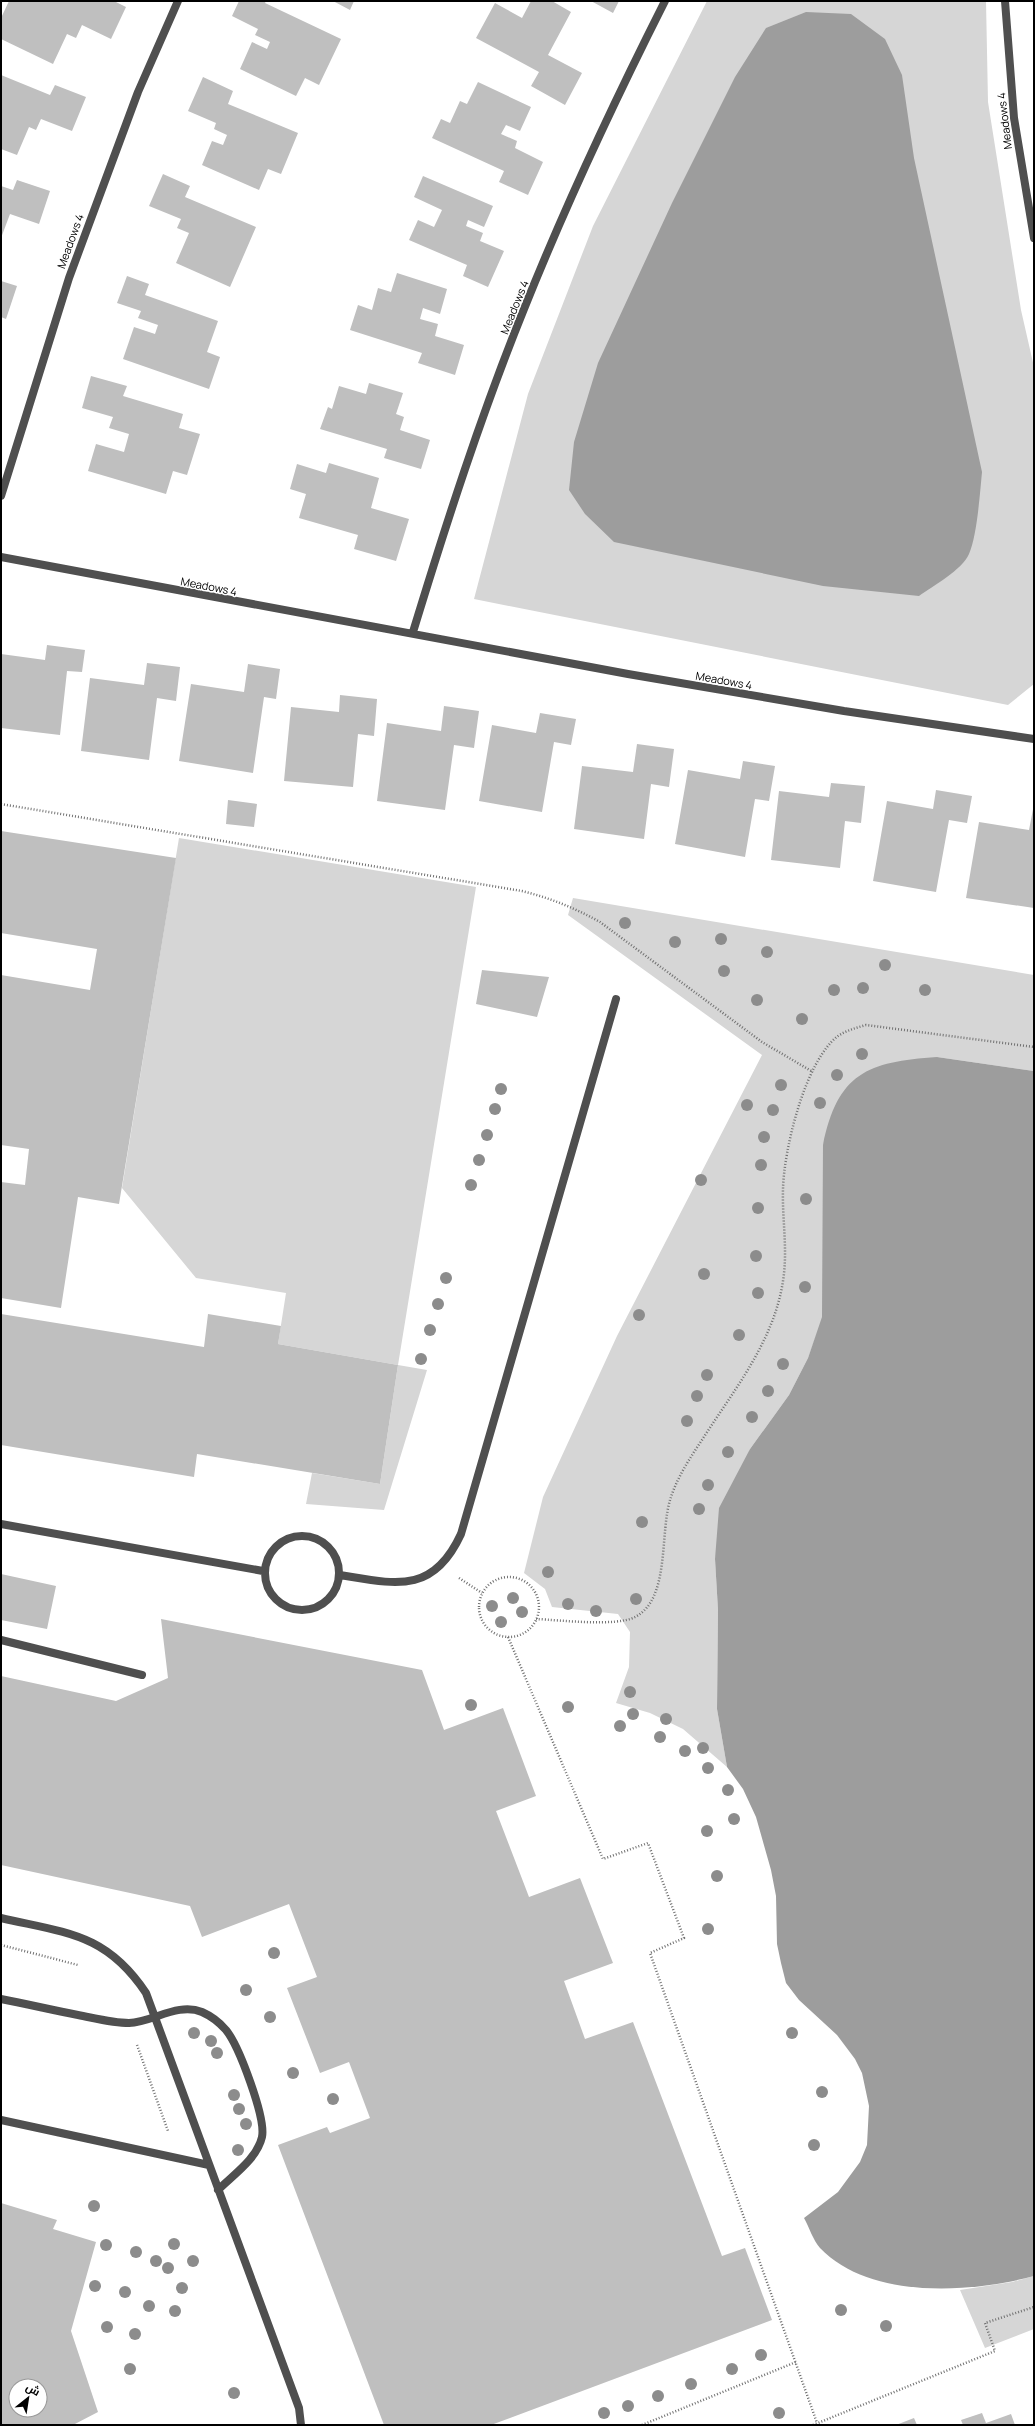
<svg xmlns="http://www.w3.org/2000/svg" width="1035" height="2426" font-family="Manrope,Cairo,sans-serif">
<style>
.green{fill:#d6d6d6}
.water{fill:#9d9d9d}
.building{fill:#bfbfbf;fill-rule:evenodd}
.lines{fill:none;stroke-linecap:round;stroke-linejoin:round}
.path{stroke:#717171;stroke-width:2.5;stroke-dasharray:1 2;stroke-linecap:butt}
.lane{stroke:#4f4f4f;stroke-width:8}
.street{stroke:#4f4f4f;stroke-width:8}
.tree{fill:#8c8c8c}
.labels{text-anchor:middle;dominant-baseline:central;stroke-width:3;stroke-linejoin:round;paint-order:stroke}
.street-label{font-size:11px;fill:#000;stroke:#fff}
</style>
<rect width="100%" height="100%" fill="#fff"/>
<path class="green" d="M 707,1 L 986,1 L 988,102 L 1021,310 L 1034,367 L 1034,684 L 1008,705 L 474,599 L 528,394 L 593,226 Z
M 179,838 L 476,887 L 398,1365 L 427,1370 L 384,1510 L 306,1504 L 312,1473 L 380,1484 L 398,1365 L 278,1344 L 286,1293 L 196,1278 L 122,1188 Z
M 573,898 L 1034,975 L 1034,1071 L 937,1057 L 823,1145 L 823,1317 L 808,1358 L 789,1395 L 750,1449 L 715,1559 L 718,1610 L 717,1709 L 727,1767 L 683,1729 L 650,1713 L 616,1703 L 629,1667 L 630,1632 L 618,1614 L 552,1607 L 545,1589 L 524,1573 L 543,1497 L 617,1336 L 762,1055 L 568,915 Z
M 1034,2276 L 1034,2329 L 985,2348 L 960,2290 L 1012,2282 Z"/>
<path class="water" d="M 806,12 L 851,14 L 885,39 L 902,75 L 914,158 L 982,472 C 980,493 977,536 969,554 C 962,570 933,586 919,596 L 823,586 L 614,542 L 585,514 L 569,490 L 574,442 L 598,363 L 672,203 L 735,77 L 766,28 Z
M 937,1057 L 1034,1071 L 1034,2276 C 971,2293 870,2300 820,2248 C 813,2240 809,2227 804,2218 L 838,2192 L 860,2162 L 867,2145 L 869,2106 L 862,2073 L 855,2059 L 837,2035 L 799,2000 L 786,1983 L 781,1963 L 777,1944 L 776,1896 L 771,1870 L 756,1817 L 743,1789 L 727,1767 L 717,1709 L 718,1610 L 715,1559 L 719,1508 L 750,1449 L 789,1395 L 808,1358 L 822,1317 L 823,1145 C 838,1073 867,1062 937,1057 Z"/>
<path class="building" d="M 9,1 L 114,1 L 126,7 L 111,39 L 82,25 L 76,38 L 67,34 L 53,64 L 1,39 L 1,18 Z
M 239,1 L 266,1 L 265,3 L 341,39 L 319,85 L 305,78 L 296,96 L 240,69 L 252,42 L 267,49 L 270,42 L 255,35 L 258,29 L 232,16 Z
M 333,1 L 354,1 L 350,10 Z
M 531,1 L 552,1 L 571,12 L 548,55 L 582,73 L 565,105 L 531,86 L 539,72 L 476,38 L 495,3 L 522,18 Z
M 591,1 L 619,1 L 613,13 Z
M 1,75 L 50,95 L 55,85 L 86,97 L 72,131 L 41,119 L 36,130 L 29,127 L 17,155 L 1,149 Z
M 203,77 L 233,91 L 228,104 L 298,133 L 281,174 L 268,169 L 259,190 L 202,165 L 212,141 L 223,145 L 227,135 L 214,129 L 216,123 L 188,111 Z
M 478,82 L 531,107 L 520,131 L 506,125 L 501,134 L 517,141 L 515,148 L 543,162 L 528,195 L 499,182 L 504,171 L 432,138 L 441,119 L 450,123 L 460,101 L 467,104 Z
M 163,174 L 190,186 L 185,197 L 256,227 L 230,287 L 176,263 L 189,233 L 177,228 L 181,219 L 149,206 Z
M 423,176 L 493,206 L 484,227 L 468,220 L 466,226 L 483,233 L 480,241 L 504,251 L 488,287 L 463,276 L 467,265 L 409,240 L 418,220 L 434,227 L 442,210 L 414,197 Z
M 17,180 L 50,191 L 39,224 L 10,214 L 1,238 L 1,186 L 13,190 Z
M 397,273 L 447,289 L 440,314 L 423,308 L 420,319 L 438,324 L 435,336 L 464,345 L 455,375 L 418,363 L 422,353 L 350,330 L 358,305 L 372,310 L 378,288 L 391,292 Z
M 127,276 L 149,284 L 145,295 L 218,321 L 207,352 L 220,357 L 209,389 L 123,359 L 134,327 L 155,334 L 158,325 L 138,318 L 141,311 L 117,303 Z
M 1,281 L 17,286 L 6,319 L 1,317 Z
M 91,376 L 127,386 L 123,396 L 183,414 L 179,428 L 200,434 L 187,475 L 173,471 L 166,494 L 88,471 L 96,444 L 124,452 L 129,434 L 109,428 L 113,417 L 82,408 Z
M 369,383 L 403,393 L 396,414 L 404,417 L 400,430 L 430,440 L 421,469 L 384,458 L 387,449 L 320,429 L 328,407 L 332,409 L 339,386 L 366,394 Z
M 329,463 L 379,478 L 371,508 L 409,519 L 396,561 L 354,549 L 358,535 L 299,518 L 306,494 L 290,489 L 297,464 L 326,473 Z
M 47,645 L 85,650 L 82,672 L 67,671 L 60,735 L 1,728 L 1,654 L 45,660 Z
M 147,663 L 180,667 L 176,701 L 157,698 L 149,760 L 81,751 L 90,678 L 144,685 Z
M 248,664 L 280,669 L 276,699 L 264,697 L 253,773 L 179,761 L 191,684 L 244,692 Z
M 340,695 L 377,699 L 374,736 L 358,734 L 353,787 L 284,781 L 291,707 L 339,712 Z
M 444,706 L 479,711 L 474,748 L 454,745 L 445,810 L 377,801 L 387,723 L 441,731 Z
M 540,713 L 576,719 L 571,745 L 554,742 L 542,812 L 479,801 L 492,725 L 536,733 Z
M 637,744 L 674,749 L 669,787 L 651,784 L 644,839 L 574,829 L 582,766 L 633,772 Z
M 743,761 L 775,766 L 769,801 L 755,799 L 745,857 L 675,844 L 688,770 L 740,779 Z
M 831,783 L 865,786 L 861,823 L 845,821 L 840,868 L 771,860 L 779,791 L 829,797 Z
M 936,790 L 972,796 L 967,823 L 949,820 L 936,892 L 873,881 L 887,801 L 933,809 Z
M 228,800 L 257,804 L 254,827 L 226,824 Z
M 1034,804 L 1034,908 L 966,898 L 979,822 L 1029,830 Z
M 1,831 L 176,858 L 119,1204 L 78,1197 L 61,1308 L 1,1298 L 1,1182 L 25,1185 L 29,1149 L 1,1145 L 1,975 L 90,990 L 97,949 L 1,933 Z
M 482,970 L 549,977 L 537,1017 L 476,1004 Z
M 1,1314 L 204,1347 L 208,1314 L 281,1326 L 278,1344 L 398,1365 L 380,1484 L 197,1454 L 194,1477 L 1,1445 Z
M 1,1574 L 56,1586 L 47,1629 L 1,1620 Z
M 161,1619 L 422,1670 L 444,1730 L 503,1708 L 536,1796 L 496,1811 L 529,1897 L 580,1878 L 613,1963 L 564,1981 L 585,2039 L 633,2022 L 722,2256 L 745,2248 L 772,2320 L 491,2425 L 384,2425 L 278,2145 L 327,2127 L 330,2133 L 370,2118 L 349,2062 L 320,2073 L 287,1988 L 317,1977 L 289,1904 L 202,1937 L 190,1906 L 1,1865 L 1,1676 L 116,1701 L 168,1678 Z
M 1,2203 L 57,2220 L 53,2229 L 96,2242 L 71,2331 L 98,2412 L 73,2425 L 1,2425 ZM 16,2386 L 40,2386 L 40,2410 L 16,2410 Z
M 982,2413 L 986,2423 L 1011,2414 L 1015,2425 L 963,2425 L 961,2420 Z
M 914,2418 L 917,2425 L 896,2425 Z"/>
<g class="lines">
<path class="path" d="M 1,804 L 522,891 C 550,898 575,908 600,922 L 762,1042 L 813,1072
M479 1607a30 30 0 1 1 60 0a30 30 0 1 1-60 0Z
M 459,1578 L 482,1593
M 536,1619 C 560,1620 616,1627 635,1617 C 671,1599 659,1531 671,1497 C 678,1476 690,1458 702,1440 C 734,1390 774,1341 783,1281 C 788,1250 782,1219 783,1189 C 784,1149 805,1061 838,1036 C 847,1030 856,1028 866,1025 L 1034,1047
M 508,1637 L 603,1859 L 648,1843 L 684,1938 L 650,1953 L 817,2423
M 1,1945 L 78,1965
M 137,2045 L 168,2131
M 642,2425 L 796,2362
M 813,2425 L 995,2351 L 985,2323 L 1034,2307"/>
<path class="lane" d="M 1,1524 L 263,1571
M265 1573a37 37 0 1 1 74 0a37 37 0 1 1-74 0Z
M 340,1575 C 395,1584 433,1595 461,1534 L 616,999
M 1,1640 L 142,1675
M 1,1918 C 66,1933 106,1933 146,1993 L 299,2408 L 301,2425
M 1,1999 C 27,2004 52,2010 78,2015 C 94,2018 112,2023 129,2023 C 153,2022 178,2002 202,2012 C 211,2016 220,2023 226,2030 C 239,2046 266,2118 262,2137 C 257,2159 233,2175 218,2190
M 1,2120 L 209,2165"/>
<path class="street" d="M 1005,1 L 1014,118 L 1034,238
M 1,496 L 69,278 L 138,92 L 178,1
M 1,557 L 628,674 L 844,711 L 1034,739
M 413,632 C 446,524 481,415 524,309 C 566,204 614,102 665,1"/>
</g>
<g class="tree">
<circle cx="625" cy="923" r="6"/>
<circle cx="721" cy="939" r="6"/>
<circle cx="675" cy="942" r="6"/>
<circle cx="767" cy="952" r="6"/>
<circle cx="885" cy="965" r="6"/>
<circle cx="724" cy="971" r="6"/>
<circle cx="863" cy="988" r="6"/>
<circle cx="834" cy="990" r="6"/>
<circle cx="925" cy="990" r="6"/>
<circle cx="757" cy="1000" r="6"/>
<circle cx="802" cy="1019" r="6"/>
<circle cx="862" cy="1054" r="6"/>
<circle cx="837" cy="1075" r="6"/>
<circle cx="781" cy="1085" r="6"/>
<circle cx="501" cy="1089" r="6"/>
<circle cx="820" cy="1103" r="6"/>
<circle cx="747" cy="1105" r="6"/>
<circle cx="495" cy="1109" r="6"/>
<circle cx="773" cy="1110" r="6"/>
<circle cx="487" cy="1135" r="6"/>
<circle cx="764" cy="1137" r="6"/>
<circle cx="479" cy="1160" r="6"/>
<circle cx="761" cy="1165" r="6"/>
<circle cx="701" cy="1180" r="6"/>
<circle cx="471" cy="1185" r="6"/>
<circle cx="806" cy="1199" r="6"/>
<circle cx="758" cy="1208" r="6"/>
<circle cx="756" cy="1256" r="6"/>
<circle cx="704" cy="1274" r="6"/>
<circle cx="446" cy="1278" r="6"/>
<circle cx="805" cy="1287" r="6"/>
<circle cx="758" cy="1293" r="6"/>
<circle cx="438" cy="1304" r="6"/>
<circle cx="639" cy="1315" r="6"/>
<circle cx="430" cy="1330" r="6"/>
<circle cx="739" cy="1335" r="6"/>
<circle cx="421" cy="1359" r="6"/>
<circle cx="783" cy="1364" r="6"/>
<circle cx="707" cy="1375" r="6"/>
<circle cx="768" cy="1391" r="6"/>
<circle cx="697" cy="1396" r="6"/>
<circle cx="752" cy="1417" r="6"/>
<circle cx="687" cy="1421" r="6"/>
<circle cx="728" cy="1452" r="6"/>
<circle cx="708" cy="1485" r="6"/>
<circle cx="699" cy="1509" r="6"/>
<circle cx="642" cy="1522" r="6"/>
<circle cx="548" cy="1572" r="6"/>
<circle cx="513" cy="1598" r="6"/>
<circle cx="636" cy="1599" r="6"/>
<circle cx="568" cy="1604" r="6"/>
<circle cx="492" cy="1606" r="6"/>
<circle cx="596" cy="1611" r="6"/>
<circle cx="522" cy="1612" r="6"/>
<circle cx="501" cy="1622" r="6"/>
<circle cx="630" cy="1692" r="6"/>
<circle cx="471" cy="1705" r="6"/>
<circle cx="568" cy="1707" r="6"/>
<circle cx="633" cy="1714" r="6"/>
<circle cx="666" cy="1719" r="6"/>
<circle cx="620" cy="1726" r="6"/>
<circle cx="660" cy="1737" r="6"/>
<circle cx="703" cy="1748" r="6"/>
<circle cx="685" cy="1751" r="6"/>
<circle cx="708" cy="1768" r="6"/>
<circle cx="728" cy="1790" r="6"/>
<circle cx="734" cy="1819" r="6"/>
<circle cx="707" cy="1831" r="6"/>
<circle cx="717" cy="1876" r="6"/>
<circle cx="708" cy="1929" r="6"/>
<circle cx="274" cy="1953" r="6"/>
<circle cx="246" cy="1990" r="6"/>
<circle cx="270" cy="2017" r="6"/>
<circle cx="194" cy="2033" r="6"/>
<circle cx="792" cy="2033" r="6"/>
<circle cx="211" cy="2041" r="6"/>
<circle cx="217" cy="2053" r="6"/>
<circle cx="293" cy="2073" r="6"/>
<circle cx="822" cy="2092" r="6"/>
<circle cx="234" cy="2095" r="6"/>
<circle cx="333" cy="2099" r="6"/>
<circle cx="239" cy="2109" r="6"/>
<circle cx="246" cy="2124" r="6"/>
<circle cx="814" cy="2145" r="6"/>
<circle cx="238" cy="2150" r="6"/>
<circle cx="94" cy="2206" r="6"/>
<circle cx="174" cy="2244" r="6"/>
<circle cx="106" cy="2245" r="6"/>
<circle cx="136" cy="2252" r="6"/>
<circle cx="156" cy="2261" r="6"/>
<circle cx="193" cy="2261" r="6"/>
<circle cx="168" cy="2268" r="6"/>
<circle cx="95" cy="2286" r="6"/>
<circle cx="182" cy="2288" r="6"/>
<circle cx="125" cy="2292" r="6"/>
<circle cx="149" cy="2306" r="6"/>
<circle cx="841" cy="2310" r="6"/>
<circle cx="175" cy="2311" r="6"/>
<circle cx="886" cy="2326" r="6"/>
<circle cx="107" cy="2327" r="6"/>
<circle cx="135" cy="2334" r="6"/>
<circle cx="761" cy="2355" r="6"/>
<circle cx="130" cy="2369" r="6"/>
<circle cx="732" cy="2369" r="6"/>
<circle cx="691" cy="2384" r="6"/>
<circle cx="234" cy="2393" r="6"/>
<circle cx="658" cy="2396" r="6"/>
<circle cx="628" cy="2406" r="6"/>
<circle cx="604" cy="2413" r="6"/>
<circle cx="779" cy="2413" r="6"/>
</g>
<g class="labels">
<g class="street-label">
<text transform="translate(1004 121) rotate(-97)">Meadows 4</text>
<text transform="translate(70 241) rotate(-70)">Meadows 4</text>
<text transform="translate(514 307) rotate(-68)">Meadows 4</text>
<text transform="translate(209 586) rotate(11)">Meadows 4</text>
<text transform="translate(724 680) rotate(10)">Meadows 4</text>
</g>
</g>
<rect width="1035" height="2426" fill="none" stroke="#000000" stroke-width="4"/>
<g transform="translate(28 2398) rotate(30)"><circle r="19" fill="#ffffff" stroke="#999999"/>
<path d="M0-3L7 15L0 10L-7 15Z" fill="#000000"/>
<text y="-6" font-size="11" font-weight="bold" text-anchor="middle" fill="#000000">ش</text>
</g>
</svg>
